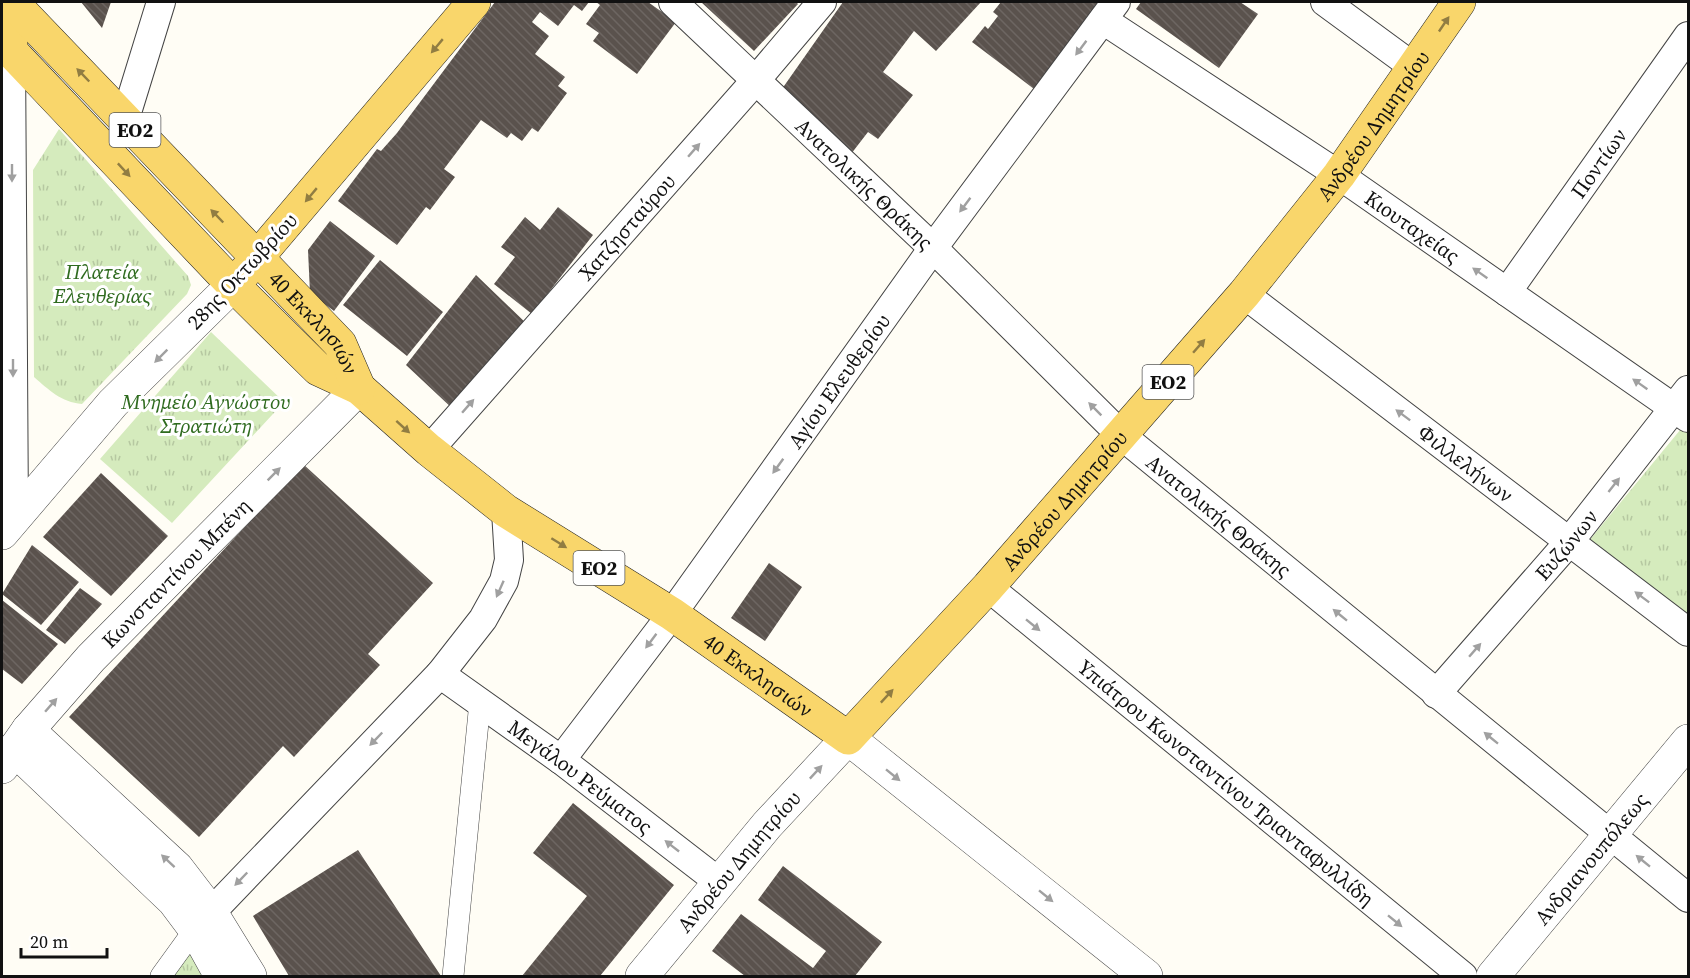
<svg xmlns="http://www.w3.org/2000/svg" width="1690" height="978" font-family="'Source Serif 4',serif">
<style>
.grass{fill:url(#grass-tufts)}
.building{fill:url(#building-back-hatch)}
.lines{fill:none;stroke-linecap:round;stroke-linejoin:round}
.pedestrian-casing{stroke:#444;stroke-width:22}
.minor-casing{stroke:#444;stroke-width:30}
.tertiary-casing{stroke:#444;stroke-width:34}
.primary-casing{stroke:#222;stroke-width:34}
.pedestrian{stroke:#fff;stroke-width:21}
.minor{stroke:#fff;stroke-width:28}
.tertiary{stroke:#fff;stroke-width:33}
.primary{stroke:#f9d66b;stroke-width:33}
.oneway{fill:#917d42}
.oneway2{fill:#a0a0a0}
.labels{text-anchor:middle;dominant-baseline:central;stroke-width:6;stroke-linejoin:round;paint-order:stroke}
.shield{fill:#fff;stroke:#585858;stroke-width:1.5}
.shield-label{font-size:20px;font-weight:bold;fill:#111}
.street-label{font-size:21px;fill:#111;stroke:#fff}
.park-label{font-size:21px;font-style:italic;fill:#2f6b1f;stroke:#fff}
</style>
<defs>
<pattern id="grass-tufts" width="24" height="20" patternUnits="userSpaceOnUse" patternTransform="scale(1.5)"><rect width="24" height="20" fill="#d5ebbd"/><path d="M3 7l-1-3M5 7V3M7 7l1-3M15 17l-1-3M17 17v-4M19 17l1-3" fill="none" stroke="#b6c8a1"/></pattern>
<pattern id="building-back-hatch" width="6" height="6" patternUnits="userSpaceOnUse" patternTransform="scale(1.5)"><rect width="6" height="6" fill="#5a524d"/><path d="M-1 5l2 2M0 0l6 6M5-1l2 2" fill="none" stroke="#6d6662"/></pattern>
</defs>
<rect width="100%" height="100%" fill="#fffdf5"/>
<path class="grass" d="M 59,129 L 188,276 L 191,285 L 187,294 L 82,404 C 61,402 49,390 34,377 L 33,170 Z
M 211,332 L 284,402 L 172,523 L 100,459 Z
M 1685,424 L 1688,427 L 1688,618 L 1588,542 Z
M 195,929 L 223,976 L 163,976 Z"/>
<path class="building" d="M 81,2 L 111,2 L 102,28 Z
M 495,2 L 589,2 L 582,11 L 574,5 L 558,26 L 540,12 L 532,22 L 549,36 L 535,54 L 565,77 L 558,86 L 567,93 L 538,132 L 532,128 L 522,141 L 511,133 L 507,138 L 481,120 L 444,169 L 455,177 L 430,210 L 426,207 L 397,245 L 338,201 L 377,149 L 381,151 L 397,133 Z
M 596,2 L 648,2 L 676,22 L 637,74 L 593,41 L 599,33 L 586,24 L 600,5 Z
M 701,2 L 796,2 L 798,4 L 754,51 Z
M 843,2 L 981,2 L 936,51 L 914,31 L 883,72 L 913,95 L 878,139 L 868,132 L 851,154 L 777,96 Z
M 1001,2 L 1100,2 L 1034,89 L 972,42 L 985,26 L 988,29 L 998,16 L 993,12 Z
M 1141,2 L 1240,2 L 1258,14 L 1219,68 L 1136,9 Z
M 558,207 L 593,235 L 532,314 L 494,284 L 515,257 L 501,247 L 525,217 L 540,230 Z
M 330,221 L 375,256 L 334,311 L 310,293 L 308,250 Z
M 380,260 L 443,312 L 407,356 L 343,305 Z
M 476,275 L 529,326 L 454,410 L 406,365 Z
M 303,464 L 433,583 L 368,654 L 380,665 L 294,757 L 283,746 L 199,837 L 69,717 Z
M 101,473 L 168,536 L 111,596 L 43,537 Z
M 32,545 L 79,582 L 41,625 L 2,594 Z
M 769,563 L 802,587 L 765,641 L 731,618 Z
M 80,588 L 102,604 L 65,644 L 46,630 Z
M 2,600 L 58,644 L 22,684 L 2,669 Z
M 573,803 L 674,885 L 600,976 L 522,976 L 587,896 L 533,853 Z
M 358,850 L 441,976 L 289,976 L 253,916 Z
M 783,866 L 882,942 L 855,976 L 745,976 L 712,951 L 741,914 L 813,968 L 826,951 L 758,900 Z"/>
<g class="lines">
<g class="pedestrian-casing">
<path id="pedestrian" d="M 161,976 L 195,929
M 453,976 L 480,702"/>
</g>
<g class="minor-casing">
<g id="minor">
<path id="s1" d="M 673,2 L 933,248 L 1122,436 L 1688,898"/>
<path d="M 1325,2 L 1415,68"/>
<path id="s2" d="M 1103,20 L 1339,175 L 1688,418"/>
<path d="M 11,51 L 14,517"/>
<path d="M 125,119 L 161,2"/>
<path id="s3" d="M 1507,292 L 1688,36"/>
<path id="s4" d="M 1244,294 L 1688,632"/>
<path id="s5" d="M 429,450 L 756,80 L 822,2"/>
<path id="s6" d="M 988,587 L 1463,976"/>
<path id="s7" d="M 440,674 L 561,760 L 719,882"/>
<path id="s8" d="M 1436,694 L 1569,542 L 1688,390"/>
<path id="s9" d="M 561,760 L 672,614 L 933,248 L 1116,2"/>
<path d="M 197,927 L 440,674 L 483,619 L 504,581 L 509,560 L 506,511"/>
</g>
</g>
<g class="tertiary-casing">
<g id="tertiary">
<path d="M 2,533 L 113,403 L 233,285"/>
<path d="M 28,730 L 177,868 L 210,911 L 250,976"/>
<path d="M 14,749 L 174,901 L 195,929 L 221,976"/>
<path id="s10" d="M 2,767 L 28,730 L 91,658 L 359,388"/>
<path id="s11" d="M 642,976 L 767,825 L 848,738 L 1146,976"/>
<path id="s12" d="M 1493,976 L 1688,741"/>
</g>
</g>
<g class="primary-casing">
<g id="primary">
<path id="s13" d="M 10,2 L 11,51 L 233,285 L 318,369 L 359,388 L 429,450 L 506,511 L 672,614 L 848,738 L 988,587 L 1244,294 L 1339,175 L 1459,2"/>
<path id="s14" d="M 12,2 L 340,344 L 359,388"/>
<path d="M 244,273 L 474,2"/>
</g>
</g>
<use href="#pedestrian" class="pedestrian"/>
<use href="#minor" class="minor"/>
<use href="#tertiary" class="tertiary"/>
<use href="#primary" class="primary"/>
</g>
<defs><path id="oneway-solid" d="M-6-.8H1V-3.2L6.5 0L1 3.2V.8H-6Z" transform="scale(1.5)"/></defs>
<g class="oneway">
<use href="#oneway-solid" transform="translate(1444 24) rotate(-56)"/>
<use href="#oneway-solid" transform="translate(437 46) rotate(130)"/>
<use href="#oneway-solid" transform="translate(83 75) rotate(-134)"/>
<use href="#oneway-solid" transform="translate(124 170) rotate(47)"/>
<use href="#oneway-solid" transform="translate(311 195) rotate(130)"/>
<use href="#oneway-solid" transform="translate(217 216) rotate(-134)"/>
<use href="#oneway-solid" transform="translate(1199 346) rotate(-49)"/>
<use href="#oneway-solid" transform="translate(403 427) rotate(42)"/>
<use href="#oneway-solid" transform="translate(559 543) rotate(32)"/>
<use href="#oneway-solid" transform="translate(887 696) rotate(-47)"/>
</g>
<g class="oneway2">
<use href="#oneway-solid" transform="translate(1081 48) rotate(127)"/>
<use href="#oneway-solid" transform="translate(694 150) rotate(-49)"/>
<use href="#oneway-solid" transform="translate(12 173) rotate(90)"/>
<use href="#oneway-solid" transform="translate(965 205) rotate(127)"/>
<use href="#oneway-solid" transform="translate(1480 273) rotate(-145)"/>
<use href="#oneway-solid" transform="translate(161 356) rotate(135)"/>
<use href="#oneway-solid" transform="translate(13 368) rotate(90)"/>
<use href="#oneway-solid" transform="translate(1640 384) rotate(-145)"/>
<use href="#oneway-solid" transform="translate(468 406) rotate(-49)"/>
<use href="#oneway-solid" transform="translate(1095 409) rotate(-135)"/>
<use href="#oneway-solid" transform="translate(1403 415) rotate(-143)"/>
<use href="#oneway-solid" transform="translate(778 466) rotate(126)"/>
<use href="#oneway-solid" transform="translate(274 474) rotate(-45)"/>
<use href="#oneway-solid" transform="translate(1614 485) rotate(-52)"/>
<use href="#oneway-solid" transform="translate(500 589) rotate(114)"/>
<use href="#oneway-solid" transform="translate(1642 597) rotate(-143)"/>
<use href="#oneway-solid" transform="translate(1340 615) rotate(-141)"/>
<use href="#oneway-solid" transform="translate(1033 625) rotate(39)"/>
<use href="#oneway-solid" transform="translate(651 641) rotate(127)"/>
<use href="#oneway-solid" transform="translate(1475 650) rotate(-49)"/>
<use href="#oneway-solid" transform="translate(51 705) rotate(-49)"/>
<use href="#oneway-solid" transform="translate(1491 738) rotate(-141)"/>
<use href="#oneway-solid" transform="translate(376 739) rotate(134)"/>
<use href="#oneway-solid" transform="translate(816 772) rotate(-47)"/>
<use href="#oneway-solid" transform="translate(893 775) rotate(39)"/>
<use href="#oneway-solid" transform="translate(672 846) rotate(-142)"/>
<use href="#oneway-solid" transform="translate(168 861) rotate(-137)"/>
<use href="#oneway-solid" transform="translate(1643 861) rotate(-141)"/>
<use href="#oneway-solid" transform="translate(241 879) rotate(134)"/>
<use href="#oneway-solid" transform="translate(1046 896) rotate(39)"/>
<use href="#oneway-solid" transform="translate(1395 921) rotate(39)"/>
</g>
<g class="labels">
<g class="shield">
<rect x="109.5" y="113" width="51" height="34" rx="4.5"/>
<rect x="1142.5" y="365" width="51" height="34" rx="4.5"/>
<rect x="573.5" y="551" width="51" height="34" rx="4.5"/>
</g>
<g class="shield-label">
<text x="135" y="130">ΕΟ2</text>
<text x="1168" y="382">ΕΟ2</text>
<text x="599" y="568">ΕΟ2</text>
</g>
<g class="street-label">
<text stroke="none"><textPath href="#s13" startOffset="1946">Ανδρέου Δημητρίου</textPath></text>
<text stroke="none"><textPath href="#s3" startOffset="158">Ποντίων</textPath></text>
<text stroke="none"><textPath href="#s1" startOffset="264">Ανατολικής Θράκης</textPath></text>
<text stroke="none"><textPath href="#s2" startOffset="372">Κιουταχείας</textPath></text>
<text stroke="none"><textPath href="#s5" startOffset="298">Χατζησταύρου</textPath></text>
<text transform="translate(242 271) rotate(-47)">28ης Οκτωβρίου</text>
<text stroke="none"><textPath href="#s14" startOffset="441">40 Εκκλησιών</textPath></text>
<text stroke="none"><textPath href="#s9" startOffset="470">Αγίου Ελευθερίου</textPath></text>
<text stroke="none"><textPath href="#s4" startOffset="279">Φιλλελήνων</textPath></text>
<text stroke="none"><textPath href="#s13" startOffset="1460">Ανδρέου Δημητρίου</textPath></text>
<text stroke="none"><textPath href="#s1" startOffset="750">Ανατολικής Θράκης</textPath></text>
<text stroke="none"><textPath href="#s8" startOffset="198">Ευζώνων</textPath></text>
<text stroke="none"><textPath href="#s10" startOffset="261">Κωνσταντίνου Μπένη</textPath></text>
<text stroke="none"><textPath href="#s13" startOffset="1029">40 Εκκλησιών</textPath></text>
<text stroke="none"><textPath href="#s7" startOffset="174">Μεγάλου Ρεύματος</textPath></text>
<text stroke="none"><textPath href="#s6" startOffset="308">Υπιάτρου Κωνσταντίνου Τριανταφυλλίδη</textPath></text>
<text stroke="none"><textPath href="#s12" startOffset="153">Ανδριανουπόλεως</textPath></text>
<text stroke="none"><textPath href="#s11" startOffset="150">Ανδρέου Δημητρίου</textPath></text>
</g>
<g class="park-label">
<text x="102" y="271">Πλατεία<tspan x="102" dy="24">Ελευθερίας</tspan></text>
<text x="206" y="401">Μνημείο Αγνώστου<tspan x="206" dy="24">Στρατιώτη</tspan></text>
</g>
</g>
<rect width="1690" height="978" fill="none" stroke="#111111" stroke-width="6"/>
<path d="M21 948v9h86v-9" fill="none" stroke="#111111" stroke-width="3"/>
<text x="30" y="948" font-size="18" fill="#111111" stroke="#ffffff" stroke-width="4.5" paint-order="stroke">20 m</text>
</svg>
